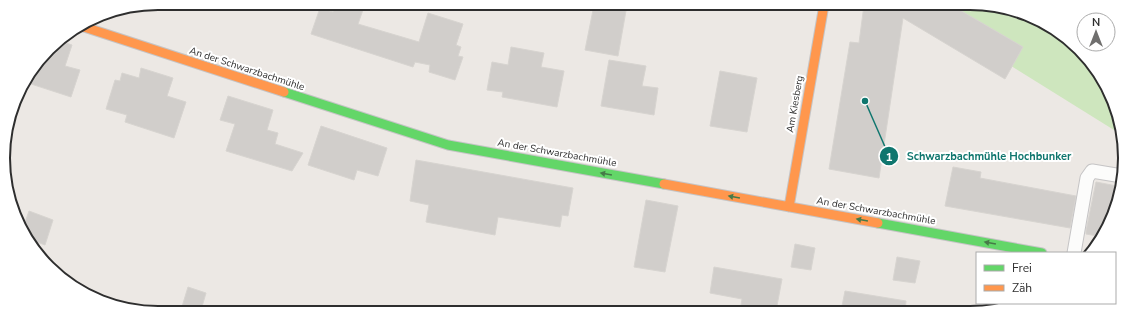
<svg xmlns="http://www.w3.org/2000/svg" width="1128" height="316" font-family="'Nunito Sans',sans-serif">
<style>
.green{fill:#cee6be}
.building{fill:#d1cecb;stroke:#d7d4d0}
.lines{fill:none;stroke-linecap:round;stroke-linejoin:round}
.lane-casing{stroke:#c5c4c5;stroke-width:15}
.fast-casing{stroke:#c5c4c5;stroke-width:11}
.slow-casing{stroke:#c5c4c5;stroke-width:11}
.lane{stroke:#fcfcfb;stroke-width:13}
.fast{stroke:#63d668;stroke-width:9}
.slow{stroke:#ff974d;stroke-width:9}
.oneway{fill:#467a48}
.labels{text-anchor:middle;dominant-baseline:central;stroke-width:4;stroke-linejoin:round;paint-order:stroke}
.street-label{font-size:10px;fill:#2e2e2e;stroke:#fff}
.rim{fill:none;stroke:#2e2e2e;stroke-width:2}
.leader{fill:none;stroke:#0f766e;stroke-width:1.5}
.callout-dot{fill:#0f766e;stroke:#fff;stroke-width:1.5}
.mark-label{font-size:12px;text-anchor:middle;font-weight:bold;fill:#fff}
.callout-label{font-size:11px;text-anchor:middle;font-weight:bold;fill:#0f766e;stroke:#fff;stroke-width:4;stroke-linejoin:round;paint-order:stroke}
</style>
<rect width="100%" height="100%" fill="#ece8e4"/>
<path class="green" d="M 915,6 L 1000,6 L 1056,29 L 1099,72 L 1122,128 L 1122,135 Z"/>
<path class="building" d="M 336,4 L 365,4 L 358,24 L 419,42 L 428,13 L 463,24 L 456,45 L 461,47 L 458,56 L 463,57 L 455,80 L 429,72 L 430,65 L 415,62 L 413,67 L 311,34 L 320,8 L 333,12 Z
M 594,5 L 627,5 L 618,56 L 585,50 Z
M 864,5 L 953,6 L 1023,47 L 1005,79 L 903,18 L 879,178 L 829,169 L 850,42 L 859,43 Z
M 58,40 L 72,45 L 65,66 L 80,70 L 71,97 L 25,82 Z
M 511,47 L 544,53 L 541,67 L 564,71 L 557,107 L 502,97 L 503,92 L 487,90 L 492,62 L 508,65 Z
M 609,60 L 646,66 L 642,86 L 658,88 L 654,115 L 601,106 Z
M 141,68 L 173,78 L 167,96 L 186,102 L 174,138 L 125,122 L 127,115 L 106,109 L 115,80 L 120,81 L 122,73 L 139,78 Z
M 720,71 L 757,78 L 747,132 L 710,126 Z
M 228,96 L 273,110 L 267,130 L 278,133 L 275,144 L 303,153 L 292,171 L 226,151 L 235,124 L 220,120 Z
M 321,126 L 387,148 L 378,176 L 357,170 L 354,180 L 308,165 Z
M 416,160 L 573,188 L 568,216 L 562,215 L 560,227 L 498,217 L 495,235 L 426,222 L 429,205 L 410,201 Z
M 953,167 L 981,172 L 980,178 L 1076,196 L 1070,228 L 945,206 Z
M 1096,182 L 1122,187 L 1103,237 L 1086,234 L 1086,231 Z
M 646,200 L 678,206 L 665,272 L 634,267 Z
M 29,211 L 53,220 L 45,245 L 29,239 L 23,228 Z
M 795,244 L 815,248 L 811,270 L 791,267 Z
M 897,257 L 920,261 L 915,283 L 893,280 Z
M 714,267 L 782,279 L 776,311 L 740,311 L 742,299 L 710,293 Z
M 188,287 L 206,293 L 201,310 L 181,310 Z
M 845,291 L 906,301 L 905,312 L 841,311 Z"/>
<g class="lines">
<g class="lane-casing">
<path id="lane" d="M 1074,253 L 1087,178 L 1092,171 L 1122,176"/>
</g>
<g class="fast-casing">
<path id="fast" d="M 284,92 L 448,145 L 664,184
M 878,223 L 1042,253"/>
</g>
<g class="slow-casing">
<path id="slow" d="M 81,26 L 284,92
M 664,184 L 878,223
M 789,207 L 824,5"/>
</g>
<use href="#lane" class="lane"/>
<use href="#fast" class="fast"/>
<use href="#slow" class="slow"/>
</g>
<defs><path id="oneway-solid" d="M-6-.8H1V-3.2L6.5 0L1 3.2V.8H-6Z"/></defs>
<g class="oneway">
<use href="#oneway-solid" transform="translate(606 174) rotate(-170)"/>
<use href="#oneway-solid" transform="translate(734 197) rotate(-170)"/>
<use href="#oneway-solid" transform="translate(862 220) rotate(-170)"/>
<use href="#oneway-solid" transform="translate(990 243) rotate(-170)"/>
</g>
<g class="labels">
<g class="street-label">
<text transform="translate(247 69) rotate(18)">An der Schwarzbachmühle</text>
<text transform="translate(795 104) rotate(-80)">Am Kiesberg</text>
<text transform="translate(557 153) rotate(10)">An der Schwarzbachmühle</text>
<text transform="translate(876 211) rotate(10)">An der Schwarzbachmühle</text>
</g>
</g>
<path d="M0 0H1128V316H0ZM158 10H970A148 148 0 0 1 1118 158V158A148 148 0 0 1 970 306H158A148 148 0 0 1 10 158V158A148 148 0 0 1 158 10Z" fill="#fff" fill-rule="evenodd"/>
<path class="rim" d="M158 10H970A148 148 0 0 1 1118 158V158A148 148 0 0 1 970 306H158A148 148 0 0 1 10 158V158A148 148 0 0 1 158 10Z"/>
<path class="leader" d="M865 101L889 156"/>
<g class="callout-dot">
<circle cx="865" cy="101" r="4"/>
<circle cx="889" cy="156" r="10"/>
</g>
<g class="mark-label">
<text x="889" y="161">1</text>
</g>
<g class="callout-label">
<text x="989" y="160">Schwarzbachmühle Hochbunker</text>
</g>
<rect x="976" y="252" width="140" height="52" fill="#ffffff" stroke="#ababab"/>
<rect x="984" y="265" width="20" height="6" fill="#63d668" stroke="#ababab"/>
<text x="1012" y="272" font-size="12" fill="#2e2e2e">Frei</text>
<rect x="984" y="285" width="20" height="6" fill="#ff974d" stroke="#ababab"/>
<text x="1012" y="292" font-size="12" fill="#2e2e2e">Zäh</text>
<g transform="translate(1096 32)"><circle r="19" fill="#ffffff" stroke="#ababab"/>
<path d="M0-3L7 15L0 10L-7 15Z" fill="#706f6e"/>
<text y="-6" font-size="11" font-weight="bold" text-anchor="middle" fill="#2e2e2e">N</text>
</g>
</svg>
